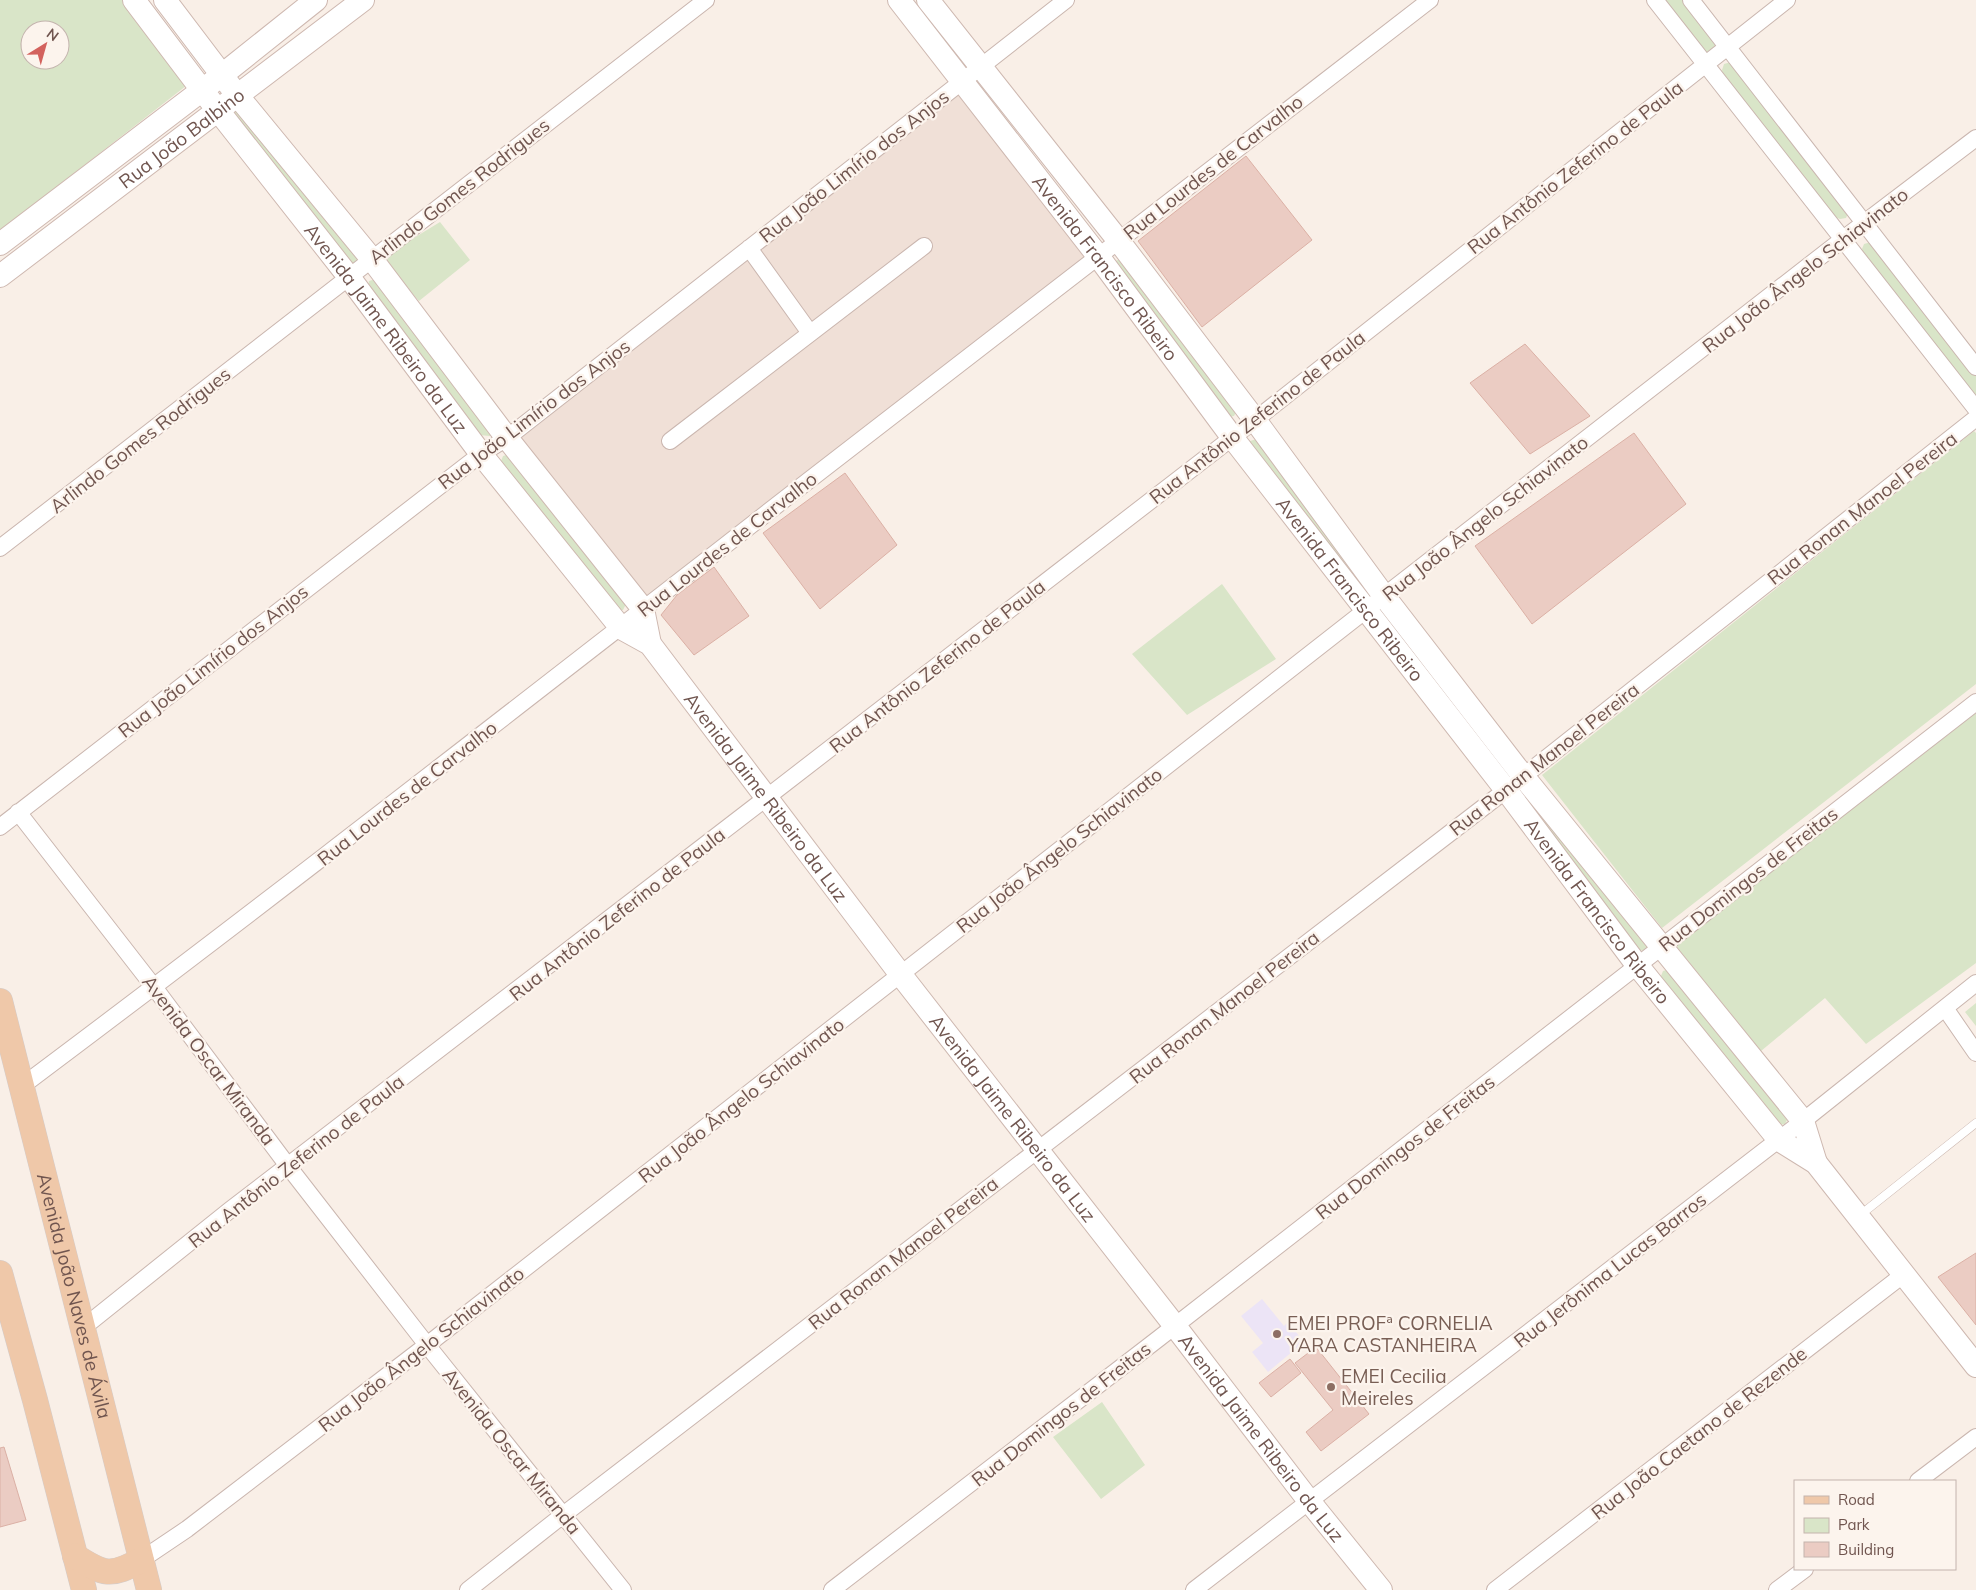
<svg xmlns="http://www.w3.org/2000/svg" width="1976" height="1590" font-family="Mulish,sans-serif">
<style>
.residential{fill:#f0e0d7}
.education{fill:#ece4f6}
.green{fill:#d9e5c8;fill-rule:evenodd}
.building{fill:#ebccc3;stroke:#dbb0a5}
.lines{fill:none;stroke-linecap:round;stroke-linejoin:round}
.lane-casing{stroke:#cab6af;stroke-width:9}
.street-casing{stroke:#cab6af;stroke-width:18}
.secondary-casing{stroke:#ceb8b0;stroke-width:24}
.primary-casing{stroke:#d4ccca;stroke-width:26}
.lane{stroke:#fff;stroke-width:8}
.street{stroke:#fff;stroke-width:16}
.secondary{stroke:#fff;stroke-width:22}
.primary{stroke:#efc8a9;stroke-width:25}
.education-dot{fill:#8d6e63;stroke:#fcf4ed;stroke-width:2}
.labels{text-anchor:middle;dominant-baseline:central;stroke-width:4.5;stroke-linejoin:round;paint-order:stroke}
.street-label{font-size:19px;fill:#70554f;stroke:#fcf4ed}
.education-label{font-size:19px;fill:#785e54;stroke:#fcf4ed;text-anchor:start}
</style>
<rect width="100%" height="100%" fill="#f9efe7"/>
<path class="residential" d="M 963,81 L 1098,256 L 643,609 L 507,438 Z"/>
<path class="education" d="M 1262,1299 L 1284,1326 L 1288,1322 L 1304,1342 L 1268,1372 L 1252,1352 L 1263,1343 L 1241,1316 Z"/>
<path class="green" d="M 0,0 L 125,0 L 191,82 L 0,231 ZM 30,30 L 60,30 L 60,60 L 30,60 Z
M 1663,0 L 1684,0 L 1716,44 L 1714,50 L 1707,52 L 1702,50 Z
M 1731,62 L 1849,211 L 1846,218 L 1840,219 L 1835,217 L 1723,76 L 1722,70 L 1724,64 Z
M 236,108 L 359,256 L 356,262 L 351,264 L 234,113 Z
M 440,222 L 470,260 L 419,301 L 381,258 Z
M 1871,242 L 1976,370 L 1976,396 L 1864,255 L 1862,249 L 1864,244 Z
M 1121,259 L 1237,410 L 1234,416 L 1228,417 L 1115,261 Z
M 376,279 L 493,430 L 490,436 L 479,435 L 368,287 L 369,281 Z
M 1974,431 L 1976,433 L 1976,684 L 1662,928 L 1542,775 Z
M 1257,439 L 1374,594 L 1368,595 L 1248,447 L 1250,441 Z
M 510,454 L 626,604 L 623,610 L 617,611 L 501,461 L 503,456 Z
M 1222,584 L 1276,659 L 1187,715 L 1132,654 Z
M 1976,713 L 1976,963 L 1866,1044 L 1825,998 L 1761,1051 L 1675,946 Z
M 1526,797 L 1650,939 L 1648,951 L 1637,950 L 1524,803 Z
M 1670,969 L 1788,1118 L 1785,1124 L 1779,1125 L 1662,982 L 1661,976 L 1663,971 Z
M 1976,1003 L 1976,1026 L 1965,1012 Z
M 1102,1402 L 1145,1465 L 1101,1499 L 1053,1437 Z"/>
<path class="building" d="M 1246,156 L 1312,240 L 1202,327 L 1138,241 Z
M 1525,344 L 1590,416 L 1530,454 L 1470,383 Z
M 1634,433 L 1686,504 L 1532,624 L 1475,546 Z
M 845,473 L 897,545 L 820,609 L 763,533 Z
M 714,567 L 749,616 L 694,655 L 661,615 L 677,595 Z
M 1976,1253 L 1976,1325 L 1938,1277 Z
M 1316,1347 L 1369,1414 L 1321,1451 L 1306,1432 L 1333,1410 L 1295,1363 Z
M 1290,1359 L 1301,1373 L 1271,1397 L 1259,1383 Z
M 4,1447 L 26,1520 L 0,1527 L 0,1448 Z"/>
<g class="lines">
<g class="lane-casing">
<path id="lane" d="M 1859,1216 L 1976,1123"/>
</g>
<g class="street-casing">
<path id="street" d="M 1655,0 L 1976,409
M 1691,0 L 1976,367
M 749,248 L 810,333
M 670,441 L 924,246
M 0,548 L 706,0
M 18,812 L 154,987 L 288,1166 L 427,1345 L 623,1590
M 0,827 L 481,454 L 507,438 L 1066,0
M 1945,1008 L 1976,1053
M 22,1086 C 253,913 481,735 709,558 C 949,371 1190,185 1430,0
M 84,1327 L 230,1210 L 766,798 L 1255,420 L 1787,0
M 1918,1481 L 1976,1437
M 141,1560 L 187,1529 L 427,1345 L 1366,610 L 1843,239 L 1976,138
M 468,1590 L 563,1515 L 1506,790 L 1976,418
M 832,1590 L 1158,1339 L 1976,702
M 1194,1590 L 1803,1121 L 1976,983
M 1495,1590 L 1903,1275
M 1777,1590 L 1805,1569"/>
</g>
<g class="secondary-casing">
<g id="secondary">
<path id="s1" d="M 134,0 L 202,90 L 349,277 L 481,454 L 621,628 L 650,644 L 901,975 L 1175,1326 L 1309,1501 L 1381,1590"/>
<path d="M 165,0 L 237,95 L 371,258 L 507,438 L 643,609 L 650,644"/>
<path id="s2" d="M 899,0 L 1098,256 L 1232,437 L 1506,790 L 1637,965 L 1779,1140 L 1816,1163 L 1976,1366"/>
<path d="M 928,0 L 1118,240 L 1255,420 L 1384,596 L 1523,776 L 1803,1121 L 1816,1163"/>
<path d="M 0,244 L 222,75 L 316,0"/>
<path id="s3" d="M 0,276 L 363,0"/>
</g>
</g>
<g class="primary-casing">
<g id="primary">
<path id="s4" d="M 0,1001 L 149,1590"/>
<path d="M 0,1273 L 35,1400 L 84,1590"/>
<path d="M 75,1556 C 104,1575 111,1577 141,1560"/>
</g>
</g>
<use href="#lane" class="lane"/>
<use href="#street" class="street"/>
<use href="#secondary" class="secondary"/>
<use href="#primary" class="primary"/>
</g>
<g class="education-dot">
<circle cx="1277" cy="1334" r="5"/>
<circle cx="1331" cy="1387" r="5"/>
</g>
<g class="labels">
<g class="street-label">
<text stroke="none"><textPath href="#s3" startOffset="228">Rua João Balbino</textPath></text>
<text transform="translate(854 166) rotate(-38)">Rua João Limírio dos Anjos</text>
<text transform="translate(1213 167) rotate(-38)">Rua Lourdes de Carvalho</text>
<text transform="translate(1575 167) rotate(-38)">Rua Antônio Zeferino de Paula</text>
<text transform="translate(459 191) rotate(-38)">Arlindo Gomes Rodrigues</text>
<text stroke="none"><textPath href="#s2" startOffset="338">Avenida Francisco Ribeiro</textPath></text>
<text transform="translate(1805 270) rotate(-38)">Rua João Ângelo Schiavinato</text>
<text stroke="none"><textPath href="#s1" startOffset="414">Avenida Jaime Ribeiro da Luz</textPath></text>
<text transform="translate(534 414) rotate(-37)">Rua João Limírio dos Anjos</text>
<text transform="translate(1257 417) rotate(-38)">Rua Antônio Zeferino de Paula</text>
<text transform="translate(140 440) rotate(-38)">Arlindo Gomes Rodrigues</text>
<text transform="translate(1862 508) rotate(-38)">Rua Ronan Manoel Pereira</text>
<text transform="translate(1485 518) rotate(-38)">Rua João Ângelo Schiavinato</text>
<text transform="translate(727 544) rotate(-38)">Rua Lourdes de Carvalho</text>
<text stroke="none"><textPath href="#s2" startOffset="742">Avenida Francisco Ribeiro</textPath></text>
<text transform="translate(213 661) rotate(-38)">Rua João Limírio dos Anjos</text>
<text transform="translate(937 666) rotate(-38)">Rua Antônio Zeferino de Paula</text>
<text transform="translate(1544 759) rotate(-38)">Rua Ronan Manoel Pereira</text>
<text transform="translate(407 793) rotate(-38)">Rua Lourdes de Carvalho</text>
<text stroke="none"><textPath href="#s1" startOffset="1020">Avenida Jaime Ribeiro da Luz</textPath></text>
<text transform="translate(1059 850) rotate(-38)">Rua João Ângelo Schiavinato</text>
<text transform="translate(1748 879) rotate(-38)">Rua Domingos de Freitas</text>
<text stroke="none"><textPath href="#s2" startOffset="1148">Avenida Francisco Ribeiro</textPath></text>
<text transform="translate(617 914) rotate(-38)">Rua Antônio Zeferino de Paula</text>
<text transform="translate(1224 1007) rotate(-38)">Rua Ronan Manoel Pereira</text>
<text transform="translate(209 1060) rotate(53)">Avenida Oscar Miranda</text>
<text transform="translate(741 1100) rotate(-38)">Rua João Ângelo Schiavinato</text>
<text stroke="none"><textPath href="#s1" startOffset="1425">Avenida Jaime Ribeiro da Luz</textPath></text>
<text transform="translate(1405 1147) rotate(-38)">Rua Domingos de Freitas</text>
<text transform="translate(296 1161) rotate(-38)">Rua Antônio Zeferino de Paula</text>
<text transform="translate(903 1253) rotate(-38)">Rua Ronan Manoel Pereira</text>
<text transform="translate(1610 1270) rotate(-38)">Rua Jerônima Lucas Barros</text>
<text stroke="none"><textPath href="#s4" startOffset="304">Avenida João Naves de Ávila</textPath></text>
<text transform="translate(421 1349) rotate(-38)">Rua João Ângelo Schiavinato</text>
<text transform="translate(1061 1414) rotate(-38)">Rua Domingos de Freitas</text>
<text transform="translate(1699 1433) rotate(-38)">Rua João Caetano de Rezende</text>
<text stroke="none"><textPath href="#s1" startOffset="1830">Avenida Jaime Ribeiro da Luz</textPath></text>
<text transform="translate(512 1451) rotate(51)">Avenida Oscar Miranda</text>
</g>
<g class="education-label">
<text x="1287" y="1323">EMEI PROFª CORNELIA<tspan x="1287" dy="22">YARA CASTANHEIRA</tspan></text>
<text x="1341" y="1376">EMEI Cecilia<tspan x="1341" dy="22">Meireles</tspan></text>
</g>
</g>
<rect x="1794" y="1480" width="162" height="90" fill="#fcf4ed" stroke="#c4b4ae"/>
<rect x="1804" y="1496" width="25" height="8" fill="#efc8a9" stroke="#c4b4ae"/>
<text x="1838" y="1505" font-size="15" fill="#70554f">Road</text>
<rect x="1804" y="1518" width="25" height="15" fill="#d9e5c8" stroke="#c4b4ae"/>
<text x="1838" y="1530" font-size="15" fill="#70554f">Park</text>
<rect x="1804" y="1542" width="25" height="15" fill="#ebccc3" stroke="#c4b4ae"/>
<text x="1838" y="1555" font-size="15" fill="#70554f">Building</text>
<g transform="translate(45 45) rotate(37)"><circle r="24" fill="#fcf4ed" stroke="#c4b4ae"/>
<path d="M0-4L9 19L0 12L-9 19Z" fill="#d3625d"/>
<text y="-8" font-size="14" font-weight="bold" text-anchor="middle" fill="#70554f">N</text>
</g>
</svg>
